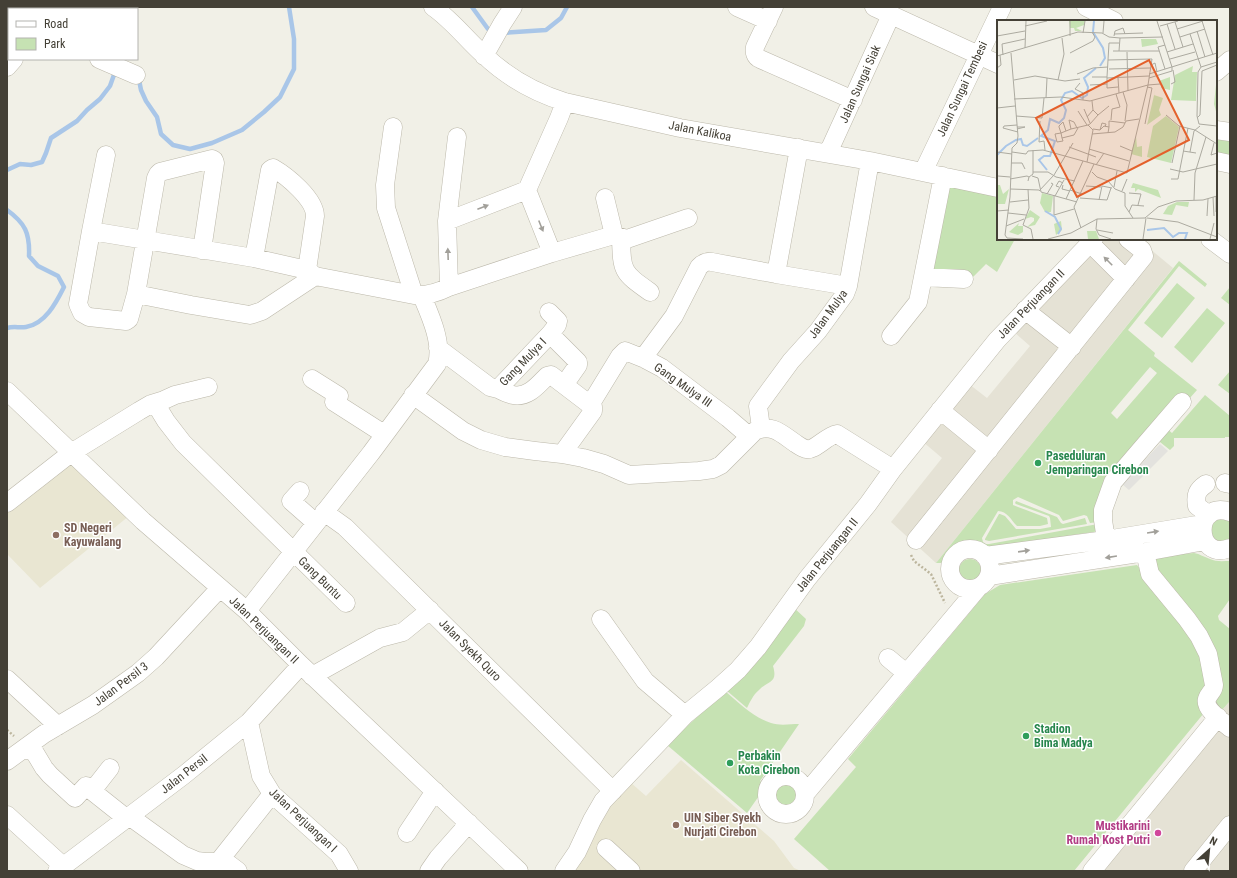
<svg xmlns="http://www.w3.org/2000/svg" width="1237" height="878" font-family="'Roboto Condensed',sans-serif">
<style>
.residential{fill:#e5e2d5}
.education{fill:#e9e6d2}
.green{fill:#c6e2b3;fill-rule:evenodd}
.parking{fill:#e3e2de}
.lines{fill:none;stroke-linecap:round;stroke-linejoin:round}
.stream{stroke:#a9c6e8;stroke-width:4.5}
.minor-casing{stroke:#bcb8aa;stroke-width:19}
.path{stroke:#bcb59d;stroke-width:2.5;stroke-dasharray:2 2;stroke-linecap:butt}
.minor{stroke:#fff;stroke-width:18}
.oneway{fill:#a2a09a}
.leisure-dot{fill:#2e9e5b;stroke:#fff;stroke-width:1.5}
.education-dot{fill:#8d6e63;stroke:#fff;stroke-width:1.5}
.hotel-dot{fill:#d1479c;stroke:#fff;stroke-width:1.5}
.labels{text-anchor:middle;dominant-baseline:central;stroke-width:3;stroke-linejoin:round;paint-order:stroke}
.street-label{font-size:12px;fill:#444036;stroke:#fff}
.leisure-label{font-size:12px;font-weight:bold;fill:#27864d;stroke:#fff;text-anchor:start}
.education-label{font-size:12px;font-weight:bold;fill:#785e54;stroke:#fff;text-anchor:start}
.hotel-label{font-size:12px;font-weight:bold;fill:#b23c85;stroke:#fff;text-anchor:end}
.inset-river{fill:none;stroke:#a9c6e8;stroke-width:2}
.inset-road{fill:none;stroke:#acaaa0;stroke-width:1}
.view{fill:#e4602b;fill-opacity:0.15;stroke:#e4602b;stroke-width:2}
.inset-edge{fill:none;stroke:#444036;stroke-width:2}
</style>
<rect width="100%" height="100%" fill="#f1f0e7"/>
<path class="residential" d="M 1096,239 L 1138,239 L 1173,268 L 936,563 L 891,522 L 942,458 L 922,441 L 969,384 L 987,398 L 1030,346 L 1014,332 Z
M 1230,701 L 1230,871 L 1085,871 L 1221,711 Z"/>
<path class="education" d="M 68,458 L 129,516 L 40,588 L 7,554 L 7,508 Z
M 681,760 L 774,841 L 794,868 L 801,871 L 571,871 L 605,810 L 630,782 L 646,796 Z"/>
<path class="green" d="M 1216,136 L 1230,139 L 1230,156 L 1216,154 Z
M 949,183 L 998,192 L 998,239 L 1015,239 L 997,272 L 986,264 L 973,277 L 930,274 Z
M 1179,261 L 1207,284 L 1205,287 L 1179,266 L 1128,330 L 1155,353 L 1154,356 L 1197,390 L 1189,399 L 1142,440 L 1100,531 L 986,548 C 967,539 950,541 943,563 L 936,563 ZM 1150,367 L 1157,373 L 1117,419 L 1111,413 ZM 1018,497 L 1059,515 L 1063,521 L 1084,515 L 1087,516 L 1090,523 L 1098,522 L 1098,524 L 989,544 L 986,544 L 983,542 L 982,538 L 998,511 C 1007,511 1011,520 1017,526 L 1040,526 L 1048,524 L 1047,518 L 1013,505 L 1013,500 Z
M 1177,283 L 1195,298 L 1162,338 L 1144,323 Z
M 1230,287 L 1230,305 L 1221,298 Z
M 1207,308 L 1225,323 L 1192,363 L 1174,347 Z
M 1230,371 L 1230,394 L 1218,385 Z
M 1205,395 L 1230,416 L 1230,437 L 1225,437 L 1225,438 L 1174,438 L 1174,446 L 1170,450 L 1155,438 L 1165,427 L 1172,433 Z
M 1016,501 L 1057,517 L 1061,523 L 1063,524 L 1085,518 L 1087,524 L 989,541 L 985,540 L 985,539 L 999,514 L 1000,514 L 1005,516 L 1016,529 L 1040,529 L 1051,527 L 1050,518 L 1049,516 L 1016,504 L 1015,503 Z
M 1230,518 L 1230,543 L 1212,541 L 1212,520 Z
M 1194,553 C 1200,554 1204,557 1210,559 C 1216,562 1223,561 1230,561 L 1230,599 L 1218,616 L 1219,620 L 1230,629 L 1230,701 L 1221,711 L 1212,702 L 1219,688 L 1154,572 L 1154,558 L 1158,556 Z
M959 570a11 11 0 1 1 22 0a11 11 0 1 1-22 0Z
M 1137,565 L 1183,623 L 1198,650 L 1206,674 L 1204,713 L 1074,871 L 830,871 L 794,839 L 856,767 L 848,759 L 985,594 L 1000,585 Z
M 792,606 L 806,619 L 804,626 L 773,666 C 778,683 769,680 759,690 C 753,695 750,702 747,708 L 726,690 Z
M 725,691 C 739,703 753,717 771,723 C 780,726 790,724 799,724 L 760,781 L 766,786 L 747,813 L 667,745 Z
M774 795a11 11 0 1 1 22 0a11 11 0 1 1-22 0Z"/>
<path class="parking" d="M 1160,444 L 1168,451 L 1129,490 L 1122,484 Z"/>
<g class="lines">
<path class="stream" d="M 472,7 L 488,29 L 493,30
M 502,33 L 546,30 L 561,18 L 567,7
M 138,79 L 139,80 L 141,90 L 146,101 L 157,117 L 161,134 L 173,145 L 190,149 L 212,143 L 242,130 L 264,112 L 280,97 L 294,69 L 294,39 L 289,7
M 7,170 L 20,164 L 31,165 L 42,162 L 46,153 L 51,138 L 77,121 L 87,110 L 100,99 L 110,86 L 115,72 L 116,71
M 7,210 C 25,223 30,233 29,256 L 38,266 L 58,276 L 64,287 C 56,303 45,324 26,327 C 19,328 14,326 7,328"/>
<g class="minor-casing">
<path id="minor" d="M 433,7 C 452,20 467,40 484,55 C 508,78 533,92 565,102 L 680,128 L 870,161 L 998,188
M 737,7 L 768,21
M 774,7 L 755,47 C 754,52 755,57 760,59 L 853,100
M 874,7 L 998,64
M 1086,7 L 1114,21
M 7,8 L 10,9
M 61,9 L 63,7
M 484,56 L 502,24 L 513,7
M 99,59 L 136,75
M 7,67 L 14,59
M 1216,72 L 1230,60
M 393,127 L 385,185 L 386,208 L 414,295
M 1216,130 L 1230,132
M 828,153 L 891,15
M 1216,161 L 1230,164
M 923,172 L 1002,7
M 605,198 L 614,235
M 447,221 L 527,190 L 559,118 L 565,102
M 91,231 L 106,155
M 621,238 C 622,272 622,272 650,292
M 1210,239 L 1230,254
M 1090,243 L 1126,279
M 202,250 L 215,163 L 214,160 L 212,159 L 160,172 L 158,174 L 156,178 L 136,294 L 129,319 L 126,321 L 89,317 L 82,313 L 78,304 L 91,231 L 254,258 L 307,270 L 315,276 L 414,295 C 427,296 437,293 449,287 L 552,253 L 527,190
M 552,253 L 614,235 L 627,239 L 688,218
M 254,258 L 270,170 L 273,168 C 287,176 315,199 315,216 L 307,270
M 776,274 L 848,286
M 923,277 L 964,279
M 449,287 L 447,221 L 457,137
M 136,294 L 191,305 L 250,315 L 262,311 L 315,276
M 1025,310 L 1072,347
M 549,312 L 558,321 L 557,325 L 550,334
M 891,336 L 918,302 L 943,176
M 438,348 L 490,387 L 498,389 L 550,334 L 578,362 L 578,365 L 564,385
M 643,358 L 674,316 L 699,267 C 703,263 706,261 712,262 L 776,274 L 799,148
M 312,379 L 339,396 L 334,402 L 384,434
M 498,389 C 502,391 508,394 513,395 C 528,398 538,385 547,376 L 551,375 L 593,407 L 593,411 L 562,454
M 7,391 L 143,521 L 247,611 L 301,665 L 519,871
M 413,395 L 463,431 L 481,440 L 505,447 L 535,451 L 562,454 L 583,458 L 604,464 L 629,475 L 699,471 L 713,469 L 721,465 L 755,431 C 771,423 782,434 795,443 C 798,445 802,448 806,449 C 815,451 826,436 837,434 L 893,469
M 155,403 L 166,421 L 183,443 L 346,603
M 590,405 L 620,356 L 625,351 L 645,359 L 662,368 L 728,418 L 749,436
M 940,410 L 989,450
M 761,428 L 758,406 L 791,361 L 818,331 L 845,294 L 848,286 L 870,161
M 1225,483 L 1230,484
M 1206,484 C 1197,490 1195,495 1197,506 L 1209,515
M 300,491 L 291,501 L 316,523
M 7,503 L 71,453 L 139,411 L 151,404 L 164,400 L 175,395 L 208,387
M 324,512 L 345,527 L 613,791
M 1230,512 C 1193,499 1194,562 1230,548
M 916,540 L 1144,256 L 1142,250 L 1128,239
M 1106,540 L 1103,520 L 1103,510 L 1113,482 L 1143,447 L 1182,402
M950 569a20 20 0 1 1 40 0a20 20 0 1 1-40 0Z
M 1145,552 L 1150,574 L 1187,619 L 1199,636 L 1208,654 L 1214,685 C 1214,691 1209,693 1207,699 C 1204,709 1223,722 1230,728
M 985,556 L 1106,540 L 1203,524
M 989,576 L 1145,552 L 1205,541
M 247,611 L 371,453 L 437,364 C 443,343 430,315 422,296
M 601,619 L 645,681 L 685,715
M 888,658 L 906,673
M 312,676 L 380,638 L 403,632 L 430,610
M 7,679 L 58,726
M 249,722 L 261,776 L 272,794 L 339,854 L 349,871
M 23,750 L 29,750 L 35,753 L 44,768 L 50,775 L 75,798 L 86,786 L 92,791
M 7,761 L 44,734 L 93,705 L 138,673 L 156,657 L 220,588
M 110,768 L 92,791 L 126,818
M767 795a19 19 0 1 1 38 0a19 19 0 1 1-38 0Z
M 806,793 L 978,588
M 7,815 L 63,866
M 129,816 L 183,855 L 197,861 L 205,862 L 226,862 L 238,871
M 407,833 L 435,791
M 606,848 L 631,871
M 219,861 L 272,794
M 57,871 L 184,775 L 249,722 L 301,665
M 429,871 L 438,858 L 469,823
M 564,871 L 577,852 L 592,820 L 603,801 L 685,715 L 718,688 L 738,670 L 758,647 L 807,579 L 868,504 L 893,469 L 997,340 L 1094,239
M 1092,871 L 1218,717
M 1193,871 L 1230,825"/>
</g>
<path class="path" d="M 911,555 L 914,561 L 931,574 L 945,603
M 7,730 L 14,736"/>
<use href="#minor" class="minor"/>
</g>
<defs><path id="oneway-solid" d="M-6-.8H1V-3.2L6.5 0L1 3.2V.8H-6Z"/></defs>
<g class="oneway">
<use href="#oneway-solid" transform="translate(483 207) rotate(-21)"/>
<use href="#oneway-solid" transform="translate(541 226) rotate(68)"/>
<use href="#oneway-solid" transform="translate(448 254) rotate(-92)"/>
<use href="#oneway-solid" transform="translate(1108 261) rotate(-135)"/>
<use href="#oneway-solid" transform="translate(1153 532) rotate(-9)"/>
<use href="#oneway-solid" transform="translate(1024 551) rotate(-8)"/>
<use href="#oneway-solid" transform="translate(1111 557) rotate(171)"/>
</g>
<g class="leisure-dot">
<circle cx="1038" cy="463" r="4"/>
<circle cx="1026" cy="736" r="4"/>
<circle cx="730" cy="763" r="4"/>
</g>
<g class="education-dot">
<circle cx="56" cy="535" r="4"/>
<circle cx="676" cy="825" r="4"/>
</g>
<circle class="hotel-dot" cx="1158" cy="833" r="4"/>
<g class="labels">
<g class="street-label">
<text transform="translate(860 84) rotate(-66)">Jalan Sungai Siak</text>
<text transform="translate(962 89) rotate(-65)">Jalan Sungai Tembesi</text>
<text transform="translate(700 131) rotate(11)">Jalan Kalikoa</text>
<text transform="translate(1031 304) rotate(-46)">Jalan Perjuangan II</text>
<text transform="translate(828 314) rotate(-54)">Jalan Mulya</text>
<text transform="translate(523 362) rotate(-46)">Gang Mulya I</text>
<text transform="translate(683 385) rotate(35)">Gang Mulya III</text>
<text transform="translate(827 555) rotate(-51)">Jalan Perjuangan II</text>
<text transform="translate(320 578) rotate(44)">Gang Buntu</text>
<text transform="translate(264 630) rotate(44)">Jalan Perjuangan II</text>
<text transform="translate(470 650) rotate(45)">Jalan Syekh Quro</text>
<text transform="translate(121 684) rotate(-37)">Jalan Persil 3</text>
<text transform="translate(184 774) rotate(-38)">Jalan Persil</text>
<text transform="translate(303 820) rotate(43)">Jalan Perjuangan I</text>
</g>
<g class="leisure-label">
<text x="1046" y="456">Paseduluran<tspan x="1046" dy="14">Jemparingan Cirebon</tspan></text>
<text x="1034" y="729">Stadion<tspan x="1034" dy="14">Bima Madya</tspan></text>
<text x="738" y="756">Perbakin<tspan x="738" dy="14">Kota Cirebon</tspan></text>
</g>
<g class="education-label">
<text x="64" y="528">SD Negeri<tspan x="64" dy="14">Kayuwalang</tspan></text>
<text x="684" y="818">UIN Siber Syekh<tspan x="684" dy="14">Nurjati Cirebon</tspan></text>
</g>
<g class="hotel-label">
<text x="1150" y="826">Mustikarini<tspan x="1150" dy="14">Rumah Kost Putri</tspan></text>
</g>
</g>
<g transform="translate(997 20)">
<rect width="220" height="220" fill="#f1f0e7"/>
<path d="M 72,1 L 88,1 L 87,5 L 79,8 L 85,11 L 78,11 L 77,8 L 73,8 ZM 144,19 L 159,19 L 161,24 L 145,27 ZM 196,46 L 195,52 L 200,52 L 199,81 L 174,80 L 178,55 ZM 220,55 L 220,95 L 217,84 ZM 173,57 L 173,70 L 164,68 L 165,64 L 162,61 ZM 159,67 L 157,75 L 166,78 L 162,90 L 164,95 L 150,105 L 159,67 L 162,68 ZM 169,96 L 182,107 L 174,143 L 150,137 L 156,106 ZM 139,116 L 140,127 L 145,126 L 145,137 L 134,134 ZM 136,163 L 161,170 L 164,178 L 141,169 L 138,172 L 138,168 L 134,168 ZM 0,165 L 3,165 L 6,174 L 12,169 L 8,184 L 0,184 ZM 45,173 L 56,176 L 54,192 L 48,192 L 43,183 ZM 180,182 L 192,182 L 191,187 L 179,185 L 175,195 L 166,194 L 171,186 ZM 33,190 L 43,197 L 38,205 L 30,207 L 37,201 L 37,198 L 34,197 L 28,199 ZM 64,201 L 65,210 L 59,215 L 57,204 ZM 22,203 L 21,206 L 26,206 L 26,212 L 21,215 L 12,212 ZM 90,211 L 99,211 L 102,219 L 91,219 Z" fill="#c6e2b3"/>
<path class="inset-river" d="M 97,1 L 96,12 L 106,28 L 108,38 L 103,46M 0,135 L 9,126 L 19,120 L 24,119 L 26,125 L 30,126 L 41,118M 50,150 L 42,140 L 47,136 L 53,136 L 58,121 L 44,116 L 51,110 L 53,99 L 62,103 L 67,98 L 69,90 L 64,80 L 68,73 L 75,71 L 85,78 L 90,75 L 91,67 L 87,58 L 99,48M 48,191 L 58,197 L 64,209 L 61,214M 150,210 L 167,208 L 176,217 L 182,213 L 190,213 L 188,219"/>
<path class="inset-road" d="M 160,1 L 175,47M 205,1 L 216,35M 178,2 L 186,27M 170,4 L 178,29M 28,6 L 50,1M 163,6 L 181,1M 180,9 L 206,1M 200,11 L 208,37M 86,13 L 88,1M 106,13 L 107,1M 117,14 L 146,13M 193,14 L 204,47M 0,16 L 28,11M 73,16 L 73,1M 117,16 L 118,11 L 126,8 L 128,14M 183,17 L 208,9M 28,28 L 29,1M 116,31 L 162,31M 122,31 L 123,18M 130,32 L 131,71M 170,32 L 196,24M 14,33 L 21,116 L 20,123 L 15,128 L 13,177 L 8,215 L 10,218 L 26,219M 73,33 L 96,21 L 98,17 L 95,12M 6,35 L 5,24 L 28,19M 0,36 L 81,12 L 105,13 L 112,17 L 123,18 L 166,17M 173,39 L 198,32M 220,42 L 204,47 L 201,52 L 200,96 L 202,104 L 220,106M 154,45 L 158,43 L 160,52M 0,48 L 4,45 L 3,35M 112,49 L 153,48M 168,49 L 161,27 L 168,25M 80,54 L 96,48 L 111,47M 152,54 L 220,33M 95,57 L 110,57M 110,58 L 152,56M 121,58 L 122,73M 152,58 L 175,51 L 175,47M 17,60 L 38,56 L 68,61 L 83,59M 61,60 L 67,34 L 65,18M 83,63 L 78,69 L 86,73 L 86,80M 174,64 L 178,62 L 176,50M 93,65 L 110,64M 121,67 L 110,68 L 110,57 L 112,23 L 122,23M 126,72 L 130,85 L 128,101M 49,78 L 50,58M 17,79 L 64,77 L 93,81 L 151,65 L 155,39 L 111,40M 0,88 L 18,86M 87,89 L 93,103M 81,91 L 90,105M 101,95 L 112,86M 169,95 L 182,106 L 198,110 L 220,124M 19,96 L 45,98 L 47,78M 90,97 L 96,90 L 95,81M 200,98 L 203,95 L 205,51 L 220,45M 114,100 L 115,89 L 123,87 L 119,74M 43,101 L 42,122 L 47,121 L 48,130M 148,104 L 155,68 L 150,67M 20,105 L 7,106 L 6,108 L 21,112M 20,107 L 28,107 L 20,109M 112,107 L 112,101 L 128,103M 74,109 L 72,100 L 77,102 L 80,108M 96,109 L 103,110 L 105,103 L 109,104 L 108,107M 103,110 L 107,106 L 112,107 L 111,113M 69,111 L 66,102 L 62,106 L 62,107 L 64,113 L 65,118 L 66,121 L 60,122 L 58,114 L 64,113 L 74,109 L 91,105 L 93,104 L 101,95 L 96,90M 95,114 L 118,112 L 126,107 L 129,101 L 142,99M 65,118 L 77,115 L 81,108M 217,123 L 214,135 L 220,133M 123,126 L 135,131M 72,127 L 99,137M 92,129 L 132,141M 186,131 L 199,133M 0,132 L 15,134M 15,132 L 29,134 L 31,131 L 46,130 L 130,153 L 151,65 L 163,64M 193,132 L 197,111 L 203,106M 90,142 L 96,110 L 91,105M 14,143 L 25,143 L 28,149M 175,143 L 183,106M 99,145 L 107,133M 173,149 L 186,152 L 220,144M 36,152 L 51,152 L 59,157 L 78,161M 95,152 L 100,157 L 111,161 L 118,169 L 128,173 L 128,186 L 136,198M 1,156 L 13,157M 35,156 L 41,158 L 44,172 L 80,182M 32,157 L 36,154 L 36,130M 13,159 L 30,156 L 32,157 L 31,161M 174,159 L 181,159 L 191,108M 66,165 L 65,169 L 73,171M 89,166 L 104,167M 62,167 L 59,166 L 62,161 L 66,163M 117,167 L 120,151M 13,169 L 42,170M 31,169 L 32,188 L 26,205 L 34,209 L 36,219M 73,170 L 85,174M 42,171 L 57,155 L 76,123M 125,171 L 130,159M 132,173 L 144,174 L 141,185M 50,174 L 56,164 L 54,163M 57,175 L 57,195 L 77,189M 58,176 L 67,160M 216,177 L 217,196M 83,178 L 110,180 L 114,168M 69,179 L 86,141M 102,180 L 105,166 L 115,168M 197,180 L 198,153 L 209,117M 13,182 L 31,180M 0,191 L 12,190M 132,192 L 135,185 L 147,186M 219,192 L 219,176M 11,193 L 29,195M 210,196 L 211,179M 150,198 L 181,202 L 220,217M 100,199 L 99,209 L 102,215 L 114,219M 9,206 L 27,199M 84,208 L 77,187 L 97,144M 100,210 L 116,213M 51,219 L 74,213 L 100,199 L 148,198 L 161,187 L 179,181 L 206,180 L 220,176M 146,219 L 149,198M 213,219 L 217,203"/>
<path class="view" d="M 152,40 L 192,120 L 80,177 L 39,98 Z"/>
<rect width="220" height="220" class="inset-edge"/>
</g>
<rect width="1237" height="878" fill="none" stroke="#444036" stroke-width="16"/>
<rect x="8" y="8" width="130" height="52" fill="#ffffff" stroke="#b4b3af"/>
<rect x="16" y="21" width="20" height="6" fill="#ffffff" stroke="#b4b3af"/>
<text x="44" y="28" font-size="12" fill="#444036">Road</text>
<rect x="16" y="38" width="20" height="12" fill="#c6e2b3" stroke="#b4b3af"/>
<text x="44" y="48" font-size="12" fill="#444036">Park</text>
<g transform="translate(1209 850) rotate(27)" stroke="#ffffff" stroke-width="3" paint-order="stroke">
<path d="M0-3L7 15L0 10L-7 15Z" fill="#444036"/>
<text y="-6" font-size="11" font-weight="bold" text-anchor="middle" fill="#444036">N</text>
</g>
</svg>
